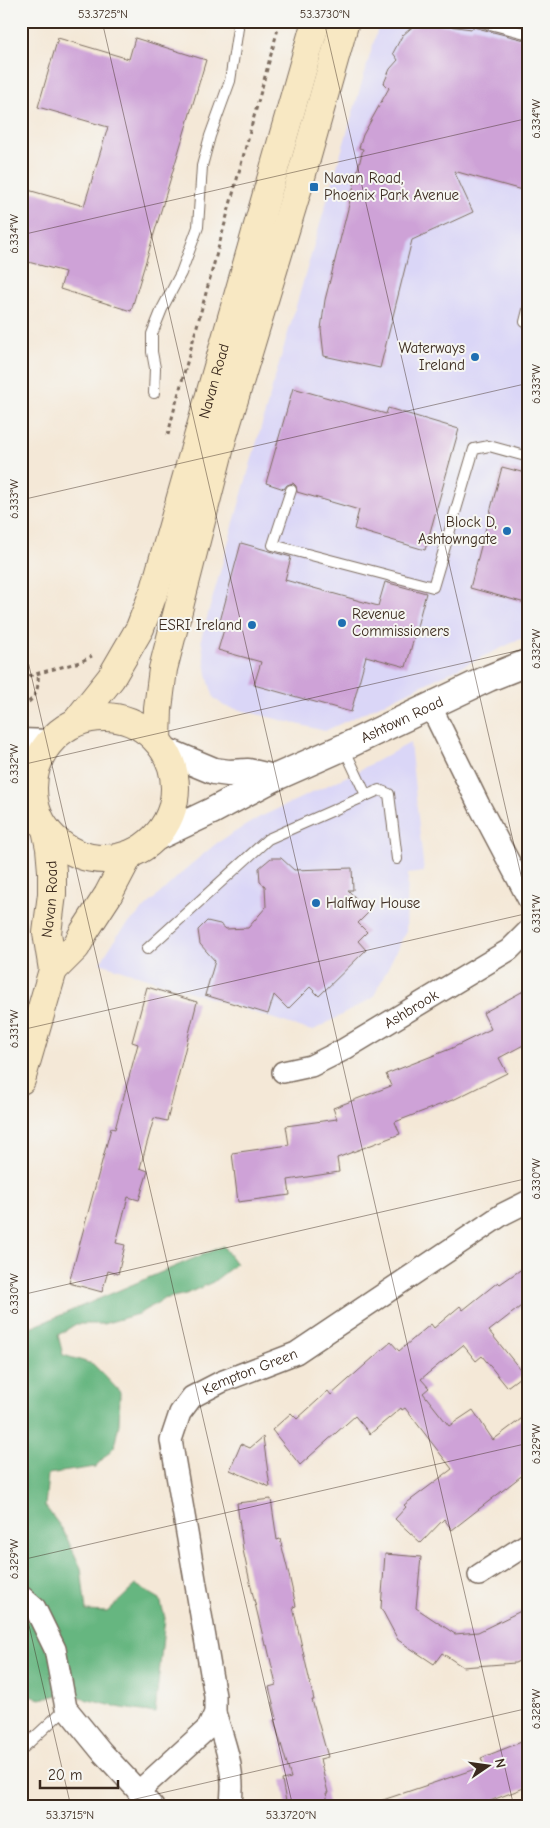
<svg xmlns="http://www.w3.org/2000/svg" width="550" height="1828" font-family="'Comic Neue',sans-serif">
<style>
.built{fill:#dad6f7}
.forest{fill:#66b680;stroke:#50704f}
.building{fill:#cea2d7}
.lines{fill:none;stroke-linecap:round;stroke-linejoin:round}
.service-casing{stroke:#7c6c5f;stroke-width:12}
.minor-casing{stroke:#7c6c5f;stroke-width:24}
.tertiary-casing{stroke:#7c6c5f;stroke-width:29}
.secondary-casing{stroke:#7c6c5f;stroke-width:30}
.path{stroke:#7c6c5f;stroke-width:3;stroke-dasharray:4 4;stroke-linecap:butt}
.service{stroke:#fff;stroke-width:10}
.minor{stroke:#fff;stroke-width:21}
.tertiary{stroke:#fff;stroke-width:26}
.secondary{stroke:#f8e8c3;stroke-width:28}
.ticks{fill:none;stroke:#3b2a1e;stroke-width:1;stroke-opacity:0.45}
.poi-dot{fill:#1f6fb2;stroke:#f6f6f2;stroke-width:2}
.labels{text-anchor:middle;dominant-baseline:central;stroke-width:4;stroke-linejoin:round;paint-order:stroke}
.poi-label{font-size:15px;fill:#3b2a1e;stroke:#f6f6f2;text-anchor:start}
.street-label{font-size:15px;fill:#3b2a1e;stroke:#f6f6f2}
.neatline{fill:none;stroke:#3b2a1e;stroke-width:2}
.ticks-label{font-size:12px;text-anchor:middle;fill:#3b2a1e}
</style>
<rect width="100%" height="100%" fill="#f6f6f2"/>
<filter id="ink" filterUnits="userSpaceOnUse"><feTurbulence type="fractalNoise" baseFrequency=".02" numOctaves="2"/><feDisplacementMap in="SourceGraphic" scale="10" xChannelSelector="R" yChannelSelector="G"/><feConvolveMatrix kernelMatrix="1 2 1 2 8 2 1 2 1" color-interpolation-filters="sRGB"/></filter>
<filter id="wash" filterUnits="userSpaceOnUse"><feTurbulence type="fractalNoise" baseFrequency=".0096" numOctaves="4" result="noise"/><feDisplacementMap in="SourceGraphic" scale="20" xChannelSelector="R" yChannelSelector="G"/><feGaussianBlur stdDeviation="1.12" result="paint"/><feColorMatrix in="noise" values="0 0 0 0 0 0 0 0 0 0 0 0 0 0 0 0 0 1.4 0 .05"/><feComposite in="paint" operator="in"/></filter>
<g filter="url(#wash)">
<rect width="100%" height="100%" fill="#f4e8d7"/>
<path class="built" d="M 380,21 L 529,21 L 529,635 L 325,731 L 224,706 L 214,698 L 208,679 L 201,639 L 278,367 Z
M 410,743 L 424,872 L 408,874 L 406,931 L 373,998 L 312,1031 L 100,963 L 118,935 L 136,916 L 189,866 L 217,843 L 258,818 L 356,772 Z"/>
<path class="forest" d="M 223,1246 L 236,1264 L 213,1282 L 186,1294 L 164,1299 L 138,1314 L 103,1324 L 76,1324 L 58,1335 L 63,1355 L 93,1364 L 120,1392 L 119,1424 L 114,1447 L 95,1467 L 48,1474 L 45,1506 L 63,1530 L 81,1568 L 86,1611 L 107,1612 L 136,1585 L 160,1599 L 165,1618 L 155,1713 L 122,1708 L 63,1694 L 40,1699 L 21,1693 L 21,1332 Z"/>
<g id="blocks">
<path class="building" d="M 425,23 L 472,29 L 473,27 L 529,41 L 529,192 L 454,171 L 473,212 L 412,240 L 380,368 L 324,356 L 321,329 L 325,300 L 363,149 L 359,148 L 363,135 L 389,88 L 384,83 L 390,69 L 398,60 L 393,53 L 402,36 L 411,28 Z
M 58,38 L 129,59 L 135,38 L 206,60 L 131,311 L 60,289 L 65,272 L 21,260 L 21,188 L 84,206 L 108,127 L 38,107 Z
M 293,388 L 386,414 L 388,408 L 459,429 L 425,550 L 354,529 L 359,510 L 297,492 L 296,486 L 293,483 L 287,485 L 284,489 L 266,483 Z
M 502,467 L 529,474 L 529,604 L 470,588 Z
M 241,543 L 291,557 L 285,580 L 378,606 L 385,582 L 426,593 L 406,667 L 366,656 L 351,712 L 254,685 L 261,662 L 218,650 L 225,626 L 219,625 Z
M 271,858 L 281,858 L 294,870 L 352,868 L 353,890 L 348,890 L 369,912 L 358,923 L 367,932 L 358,941 L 366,950 L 319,996 L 310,987 L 288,1009 L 274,995 L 268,1014 L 205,995 L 215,961 L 200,944 L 198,930 L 207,921 L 220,924 L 226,929 L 248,928 L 266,907 L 265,886 L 260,882 L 259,868 Z
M 147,987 L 197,1002 L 167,1121 L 154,1118 L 140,1168 L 148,1171 L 139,1200 L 128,1197 L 116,1243 L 125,1245 L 118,1274 L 108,1271 L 102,1292 L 69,1283 L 111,1128 L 115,1129 L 138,1044 L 132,1042 Z
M 529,988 L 529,1042 L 499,1058 L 507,1073 L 455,1099 L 395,1122 L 400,1134 L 337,1158 L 339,1172 L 288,1180 L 290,1195 L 238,1202 L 232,1153 L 289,1145 L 286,1126 L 337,1119 L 333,1108 L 391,1086 L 386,1074 L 450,1049 L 491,1029 L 483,1013 Z
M 529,1264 L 529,1300 L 489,1331 L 524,1374 L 507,1387 L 482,1356 L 476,1361 L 463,1345 L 421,1379 L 429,1388 L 423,1393 L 449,1426 L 473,1410 L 493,1440 L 529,1413 L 529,1470 L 452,1530 L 444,1519 L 421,1543 L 395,1519 L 406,1507 L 404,1505 L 452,1469 L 405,1408 L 402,1410 L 401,1408 L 370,1434 L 355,1416 L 300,1465 L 272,1430 L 291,1413 L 297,1419 L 328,1391 L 331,1395 L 391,1342 L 399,1351 L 431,1324 L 434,1328 L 460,1306 L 463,1310 L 498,1282 L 500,1284 Z
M 263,1437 L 270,1487 L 230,1470 L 241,1444 L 250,1448 Z
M 271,1499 L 277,1540 L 280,1539 L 289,1575 L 296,1606 L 293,1607 L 314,1700 L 312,1700 L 328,1757 L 320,1759 L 328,1793 L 326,1793 L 329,1807 L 287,1807 L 282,1780 L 291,1778 L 274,1720 L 277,1719 L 269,1687 L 276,1685 L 267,1645 L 265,1645 L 252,1591 L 243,1550 L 237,1503 Z
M 385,1554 L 421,1557 L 416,1608 L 455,1634 L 478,1632 L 529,1607 L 529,1656 L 515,1663 L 463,1667 L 442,1653 L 434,1664 L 398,1640 L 381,1608 Z
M 529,1739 L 529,1786 L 490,1801 L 492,1807 L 374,1807 L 374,1803 L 484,1766 L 481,1758 Z"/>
</g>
</g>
<g filter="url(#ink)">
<use href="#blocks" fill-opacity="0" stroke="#7c6c5f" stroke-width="1"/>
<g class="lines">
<g class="service-casing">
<path id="service" d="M 478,21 L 529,34
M 529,306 L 525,322 L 529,323
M 154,393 L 155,368 L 152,352 L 152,334 L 162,309 L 181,273 L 198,227 L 202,166 L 210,136 L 230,81 L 238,28 L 236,21
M 291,490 L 273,545 L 433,587 L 474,449 L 489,446 L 529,457
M 344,748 L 366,795
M 147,949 L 268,839 L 379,790 L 389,794 L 397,859
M 21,1750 L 66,1708"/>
</g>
<g class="minor-casing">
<g id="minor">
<path d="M 431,707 L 479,805 L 529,900"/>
<path id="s1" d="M 283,1072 L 311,1066 L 343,1050 L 509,950 L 529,930"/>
<path d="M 479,1575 L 529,1543"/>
<path d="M 21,1596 L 35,1608 L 55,1649 L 66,1708 L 102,1752 L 153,1807"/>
<path d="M 215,1713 C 225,1744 237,1774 230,1807"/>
<path id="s2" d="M 138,1792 L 208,1728 L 215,1713 L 215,1696 L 171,1440 L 180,1413 L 192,1397 L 221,1382 L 296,1353 L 503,1214 L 529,1201"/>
</g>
</g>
<g class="tertiary-casing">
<g id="tertiary">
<path d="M 21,742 L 49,743"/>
<path d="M 166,751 L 214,771 L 229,773 L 248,772 L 274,778"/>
<path d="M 21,781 L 33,796"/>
<path id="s3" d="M 155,838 L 212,811 L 274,778 L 344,747 L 489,678 L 529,662"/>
</g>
</g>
<g class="secondary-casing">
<g id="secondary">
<circle cx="104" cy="788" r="71"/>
<path id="s4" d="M 76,722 L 111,678 L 140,628 L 155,589 L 316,21"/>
<path d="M 157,740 L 158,709 L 163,669 L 222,439 L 299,184 L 345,21"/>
<path d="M 53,970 L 76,947 L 84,932 L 108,895 L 129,855"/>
<path id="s5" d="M 21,1080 L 53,970 L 47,933 L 52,894 L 52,871 L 50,848 L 46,829"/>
</g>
</g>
<path class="path" d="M 168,435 L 173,414 L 279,25 L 281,21
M 21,678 L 80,662 L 92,656
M 21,705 C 37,701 39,687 38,673
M 21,890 L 23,899"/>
<use href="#service" class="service"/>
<use href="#minor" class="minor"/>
<use href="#tertiary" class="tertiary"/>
<use href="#secondary" class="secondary"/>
</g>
</g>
<path class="ticks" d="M 102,21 L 514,1807M 324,21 L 529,910M 21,235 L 529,118M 21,500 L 529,383M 21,631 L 293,1807M 21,765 L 529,648M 21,1030 L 529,913M 21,1295 L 529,1178M 21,1560 L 529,1443M 21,1591 L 71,1807M 101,1807 L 529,1708"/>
<g class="poi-dot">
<rect x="309" y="182" width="10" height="10" rx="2.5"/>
<circle cx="475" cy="357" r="5"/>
<circle cx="507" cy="531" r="5"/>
<circle cx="342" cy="623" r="5"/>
<circle cx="252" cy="625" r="5"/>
<circle cx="316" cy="903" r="5"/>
</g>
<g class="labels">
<g class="poi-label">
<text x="324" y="178">Navan Road,<tspan x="324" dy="17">Phoenix Park Avenue</tspan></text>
<text x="465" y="348" text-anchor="end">Waterways<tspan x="465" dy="17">Ireland</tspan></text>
<text x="497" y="522" text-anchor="end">Block D,<tspan x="497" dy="17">Ashtowngate</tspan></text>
<text x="352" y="614">Revenue<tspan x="352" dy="17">Commissioners</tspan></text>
<text x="242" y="625" text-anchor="end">ESRI Ireland</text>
<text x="326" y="903">Halfway House</text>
</g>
<g class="street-label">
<text stroke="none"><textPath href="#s4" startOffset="372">Navan Road</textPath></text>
<text stroke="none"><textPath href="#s3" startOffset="274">Ashtown Road</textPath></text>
<text stroke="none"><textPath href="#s5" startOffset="186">Navan Road</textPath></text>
<text stroke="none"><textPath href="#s1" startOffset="144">Ashbrook</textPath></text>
<text stroke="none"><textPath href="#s2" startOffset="500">Kempton Green</textPath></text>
</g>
</g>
<rect width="550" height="1828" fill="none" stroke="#f6f6f2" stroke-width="55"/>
<g transform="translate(488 1766) rotate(77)" stroke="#f6f6f2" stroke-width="4" paint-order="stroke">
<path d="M0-4L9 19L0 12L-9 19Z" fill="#3b2a1e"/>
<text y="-8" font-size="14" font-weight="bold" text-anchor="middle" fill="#3b2a1e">N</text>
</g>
<path d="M40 1780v8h78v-8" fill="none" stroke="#3b2a1e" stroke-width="2.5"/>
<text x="48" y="1780" font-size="15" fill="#3b2a1e" stroke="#f6f6f2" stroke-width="4" paint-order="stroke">20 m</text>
<rect x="28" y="28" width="494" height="1772" class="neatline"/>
<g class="ticks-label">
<text x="103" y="18">53.3725°N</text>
<text x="325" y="18">53.3730°N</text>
<text transform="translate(536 119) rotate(-90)" y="4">6.334°W</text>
<text transform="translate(14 234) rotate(-90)" y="4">6.334°W</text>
<text transform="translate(536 384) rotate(-90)" y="4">6.333°W</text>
<text transform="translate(14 499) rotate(-90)" y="4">6.333°W</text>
<text transform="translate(536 649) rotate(-90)" y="4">6.332°W</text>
<text transform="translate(14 764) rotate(-90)" y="4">6.332°W</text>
<text transform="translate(536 914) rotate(-90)" y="4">6.331°W</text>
<text transform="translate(14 1029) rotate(-90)" y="4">6.331°W</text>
<text transform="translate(536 1179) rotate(-90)" y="4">6.330°W</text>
<text transform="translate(14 1294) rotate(-90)" y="4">6.330°W</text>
<text transform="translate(536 1444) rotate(-90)" y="4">6.329°W</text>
<text transform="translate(14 1559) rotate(-90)" y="4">6.329°W</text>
<text transform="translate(536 1709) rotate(-90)" y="4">6.328°W</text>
<text x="70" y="1819">53.3715°N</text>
<text x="291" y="1819">53.3720°N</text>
</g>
</svg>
